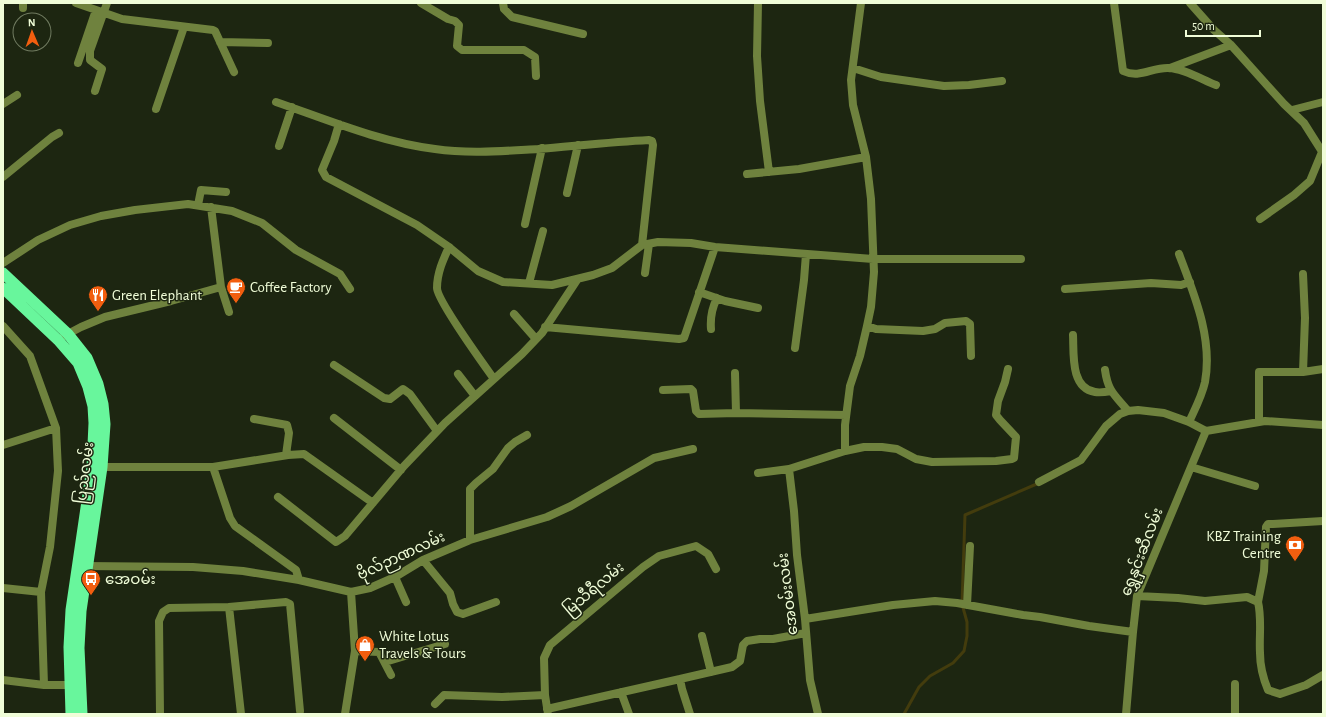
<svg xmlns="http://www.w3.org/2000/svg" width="1326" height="717" font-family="'Alegreya Sans','Noto Sans Myanmar',sans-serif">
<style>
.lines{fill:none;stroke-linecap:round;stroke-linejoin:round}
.stream{stroke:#433c0d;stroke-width:3}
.minor{stroke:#6f823e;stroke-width:8}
.trunk{stroke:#68f69c;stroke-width:11}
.labels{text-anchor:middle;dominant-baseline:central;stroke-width:3;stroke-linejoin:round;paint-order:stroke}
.poi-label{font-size:15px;fill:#f0fdd8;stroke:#1d2611;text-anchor:start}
.street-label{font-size:15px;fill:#f0fdd8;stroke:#1d2611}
</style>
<rect width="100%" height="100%" fill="#1d2611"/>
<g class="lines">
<path class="stream" d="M 904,714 L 919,687 L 930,676 L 953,663 L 964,651 L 967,636 L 967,622 L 962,604 L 965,515 L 1039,483"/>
<path class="minor" d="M 23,3 L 23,8
M 76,3 L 122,19 L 213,30 L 215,31 L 234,72
M 421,3 L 448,19 L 455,21 L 459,25 L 457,46 L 462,50 L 524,50 L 535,57 L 536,76
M 503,3 L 504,9 L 512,17 L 583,34
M 758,3 L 757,56 L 760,101 L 769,172
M 1114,3 L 1123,71 C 1140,79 1152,67 1169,68 C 1185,69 1201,79 1216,85
M 1190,3 L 1214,30 L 1231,45 L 1284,104 L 1304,123 L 1323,153
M 220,42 L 268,43
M 78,63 L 96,10
M 853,68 L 881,77 L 944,86 L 969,85 L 1002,81
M 1170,68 L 1231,45
M 95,91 L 102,69 L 90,60 L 90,51 L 107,3
M 276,102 C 328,120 380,142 435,149 C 469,154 503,151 538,149 C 575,146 612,142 649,140 L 652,141 L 653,145 L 642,245
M 3,104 L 17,95
M 156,109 L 184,27
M 1292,110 L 1323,102
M 339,124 L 334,141 L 322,170 L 326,177 L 417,225 L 449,247 L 478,271 L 503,282 L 552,285 L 593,275 L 612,268 L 642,245 L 658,242 L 691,243 L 715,247 L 873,259 L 1021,259
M 279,146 L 292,107
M 747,174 L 799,169 L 866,157
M 3,177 L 52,137 L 59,133
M 567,193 L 578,145
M 198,205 L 201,190 L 226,192
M 211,207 L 221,287 L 229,312
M 1260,219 L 1294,195 L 1310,181 L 1322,152
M 525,224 L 542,148
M 449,247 C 443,260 437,273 437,288 C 437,300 484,365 494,379
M 1179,254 C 1194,294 1213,338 1205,382 C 1202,396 1195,409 1189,422
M 3,263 L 38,240 L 70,225 L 101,216 L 135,210 L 188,204 L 232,211 L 262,223 L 296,250 L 340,274 L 350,289
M 645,273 L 649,244
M 1303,274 L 1305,318 L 1303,372
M 529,283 L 543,231
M 1065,289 L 1151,283 L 1181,285 L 1190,282
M 699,292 L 725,301 L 758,308
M 514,314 L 536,339
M 3,326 L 30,356 L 56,428 L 58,471 L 50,547 L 41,592 L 44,685
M 867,326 L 876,329 L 923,331 L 935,329 L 945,323 L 966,321 L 970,324 L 971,356
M 545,327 L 679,339 L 684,338 L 715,247
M 711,329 C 710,317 712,308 717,298
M 1073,335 C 1074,353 1070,388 1095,392 C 1100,393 1106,392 1111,391
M 64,336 L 81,327 L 105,317 L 171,301 L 221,287
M 795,348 L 804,280 L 806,254
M 334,365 L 384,398 L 390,399 L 403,389 L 410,394 L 437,431
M 1105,370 C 1108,392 1115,395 1128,411
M 735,373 L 736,413
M 458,374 L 475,396
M 663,390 L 691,389 L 693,391 L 696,411 L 699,414 L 736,413 L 846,415
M 334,418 L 401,470
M 254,419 L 287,425 L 289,433 L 286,455
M 1259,422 L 1259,372 L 1303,372 L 1323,369
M 3,445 L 56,428
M 845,451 L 845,425 L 850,386 L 860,356 L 867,326 L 871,307 L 874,272 L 871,199 L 866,157 L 853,105 L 851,80 L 861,3
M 98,467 L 213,467 L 288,455 L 304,454 L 373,503
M 213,467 L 230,518 L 235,526 L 296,570 L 299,580
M 1191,467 L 1255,486
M 789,469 L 794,511 L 797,555 L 805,619 L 810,680 L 818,714
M 758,473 L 789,469 L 845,451 L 864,447 L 882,447 L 897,449 L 916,459 L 932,462 L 996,461 L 1012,459 L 1014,458 L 1016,437 L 1000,420 L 996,415 L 998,401 L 1005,382 L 1008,369
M 1039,482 L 1081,460 L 1106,426 L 1120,414 L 1128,411 L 1138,410 L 1164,413 L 1189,422 L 1206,431 L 1265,421 L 1323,425
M 278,497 L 336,542 L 345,536 L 404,466 L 445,423 L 522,354 L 542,333 L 577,280
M 470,540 L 470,489 L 476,483 L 493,469 L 508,448 L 515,442 L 527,435
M 423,560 L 450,593 L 453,604 L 457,612 L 463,614 L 496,602
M 84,566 L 193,567 L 243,571 L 299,580 L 351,592 L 370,588 L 395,577 L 423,560 L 470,540 L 547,517 L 571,506 L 654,458 L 693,449
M 395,577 L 406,602
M 3,588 L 41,592
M 1137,596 L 1178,598 L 1205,601 L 1247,597 L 1258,602 C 1262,619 1259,636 1260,653 C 1260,665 1263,678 1268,690 L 1280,694 L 1306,685 L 1323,675
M 1258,602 L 1264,571 L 1266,527 L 1268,524 L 1273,524 L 1323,521
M 967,605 L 970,546
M 229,607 L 241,714
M 805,619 L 893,605 L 935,601 L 957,603 L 1023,615 L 1040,617 L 1089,626 L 1133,632
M 702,636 L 711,672
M 355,651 L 379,652 L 391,675
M 385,662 L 445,644
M 3,680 L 44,685 L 69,685
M 1235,684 L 1235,714
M 621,692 L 629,714
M 435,704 L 444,695 L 502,697 L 545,695
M 547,709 L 680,679
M 160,714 L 159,621 L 163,612 L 169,608 L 229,607 L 286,602 L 290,604 L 300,711
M 345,714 L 355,651 L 351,592
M 548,714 L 545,695 L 544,658 L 550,645 L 643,567 L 659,556 L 696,546 L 708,554 L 716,569
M 690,714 L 682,689 L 680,679 L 732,667 L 740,661 L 743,645 L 747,641 L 760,639 L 773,639 L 806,633
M 1126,714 L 1133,632 L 1137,596 L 1206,431"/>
<path class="trunk" d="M 3,273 L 68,334 L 87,358 L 98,384 L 103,404 L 105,424 L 102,467 L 81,611 L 79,648 L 82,714
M 3,288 L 58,340 L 78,363 L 88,387 L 93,406 L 94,423 L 92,467 L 71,610 L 69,647 L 71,714"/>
</g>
<defs>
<g id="cafe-pin" transform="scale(1)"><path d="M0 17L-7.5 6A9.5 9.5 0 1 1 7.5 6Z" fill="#f25e0f" stroke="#1d2611"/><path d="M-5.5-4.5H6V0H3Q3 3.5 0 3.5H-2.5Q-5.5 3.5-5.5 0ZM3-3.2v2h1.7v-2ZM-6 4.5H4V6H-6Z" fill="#fff"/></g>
<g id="restaurant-pin" transform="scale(1)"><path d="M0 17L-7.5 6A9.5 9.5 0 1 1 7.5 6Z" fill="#f25e0f" stroke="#1d2611"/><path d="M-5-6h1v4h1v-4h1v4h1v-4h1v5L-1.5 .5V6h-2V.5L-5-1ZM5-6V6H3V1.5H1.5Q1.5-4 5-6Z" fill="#fff"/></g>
<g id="bank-pin" transform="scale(1)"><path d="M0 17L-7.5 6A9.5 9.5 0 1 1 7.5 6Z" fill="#f25e0f" stroke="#1d2611"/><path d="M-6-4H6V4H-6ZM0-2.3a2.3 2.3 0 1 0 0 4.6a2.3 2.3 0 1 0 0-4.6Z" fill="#fff"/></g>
<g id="bus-pin" transform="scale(1)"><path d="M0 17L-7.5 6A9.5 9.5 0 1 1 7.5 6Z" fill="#f25e0f" stroke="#1d2611"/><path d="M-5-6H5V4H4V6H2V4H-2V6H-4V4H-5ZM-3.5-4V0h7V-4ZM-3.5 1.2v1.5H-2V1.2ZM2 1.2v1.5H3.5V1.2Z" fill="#fff"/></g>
<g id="shop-pin" transform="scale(1)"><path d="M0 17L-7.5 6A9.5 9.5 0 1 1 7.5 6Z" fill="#f25e0f" stroke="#1d2611"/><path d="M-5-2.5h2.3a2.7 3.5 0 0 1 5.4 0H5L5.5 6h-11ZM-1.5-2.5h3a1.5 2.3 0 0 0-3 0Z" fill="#fff"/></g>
</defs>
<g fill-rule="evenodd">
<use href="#cafe-pin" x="236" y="287"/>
<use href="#restaurant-pin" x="98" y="295"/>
<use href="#bank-pin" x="1295" y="545"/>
<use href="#bus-pin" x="91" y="579"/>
<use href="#shop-pin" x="365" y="645"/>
</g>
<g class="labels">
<g class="poi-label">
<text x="250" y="287">Coffee Factory</text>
<text x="112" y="295">Green Elephant</text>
<text x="1281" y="536" text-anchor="end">KBZ Training<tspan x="1281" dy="17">Centre</tspan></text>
<text x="105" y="579">အေဝမ်း</text>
<text x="379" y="636">White Lotus<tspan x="379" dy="17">Travels &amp; Tours</tspan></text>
</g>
<g class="street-label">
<text transform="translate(85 473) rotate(-83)">ပြည်လမ်း</text>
<text transform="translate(1142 552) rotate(-69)">ရွှေနှင်းဆီလမ်း</text>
<text transform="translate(401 556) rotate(-25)">ဗိုလ်ဉာဏလမ်း</text>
<text transform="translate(594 589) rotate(-40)">မြသီရီလမ်း</text>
<text transform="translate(788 594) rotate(-97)">အေဝမ်းလမ်း</text>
</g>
</g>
<rect width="1326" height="717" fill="none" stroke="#f0fdd8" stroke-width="8"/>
<g transform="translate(32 32) rotate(358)"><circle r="19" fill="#1d2611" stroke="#717c61"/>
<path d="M0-3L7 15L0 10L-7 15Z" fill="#f25e0f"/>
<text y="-6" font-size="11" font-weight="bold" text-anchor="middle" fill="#f0fdd8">N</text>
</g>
<path d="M1186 30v6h74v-6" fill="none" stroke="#f0fdd8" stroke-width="2"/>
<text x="1192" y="30" font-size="12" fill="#f0fdd8" stroke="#1d2611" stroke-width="3" paint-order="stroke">50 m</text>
</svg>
